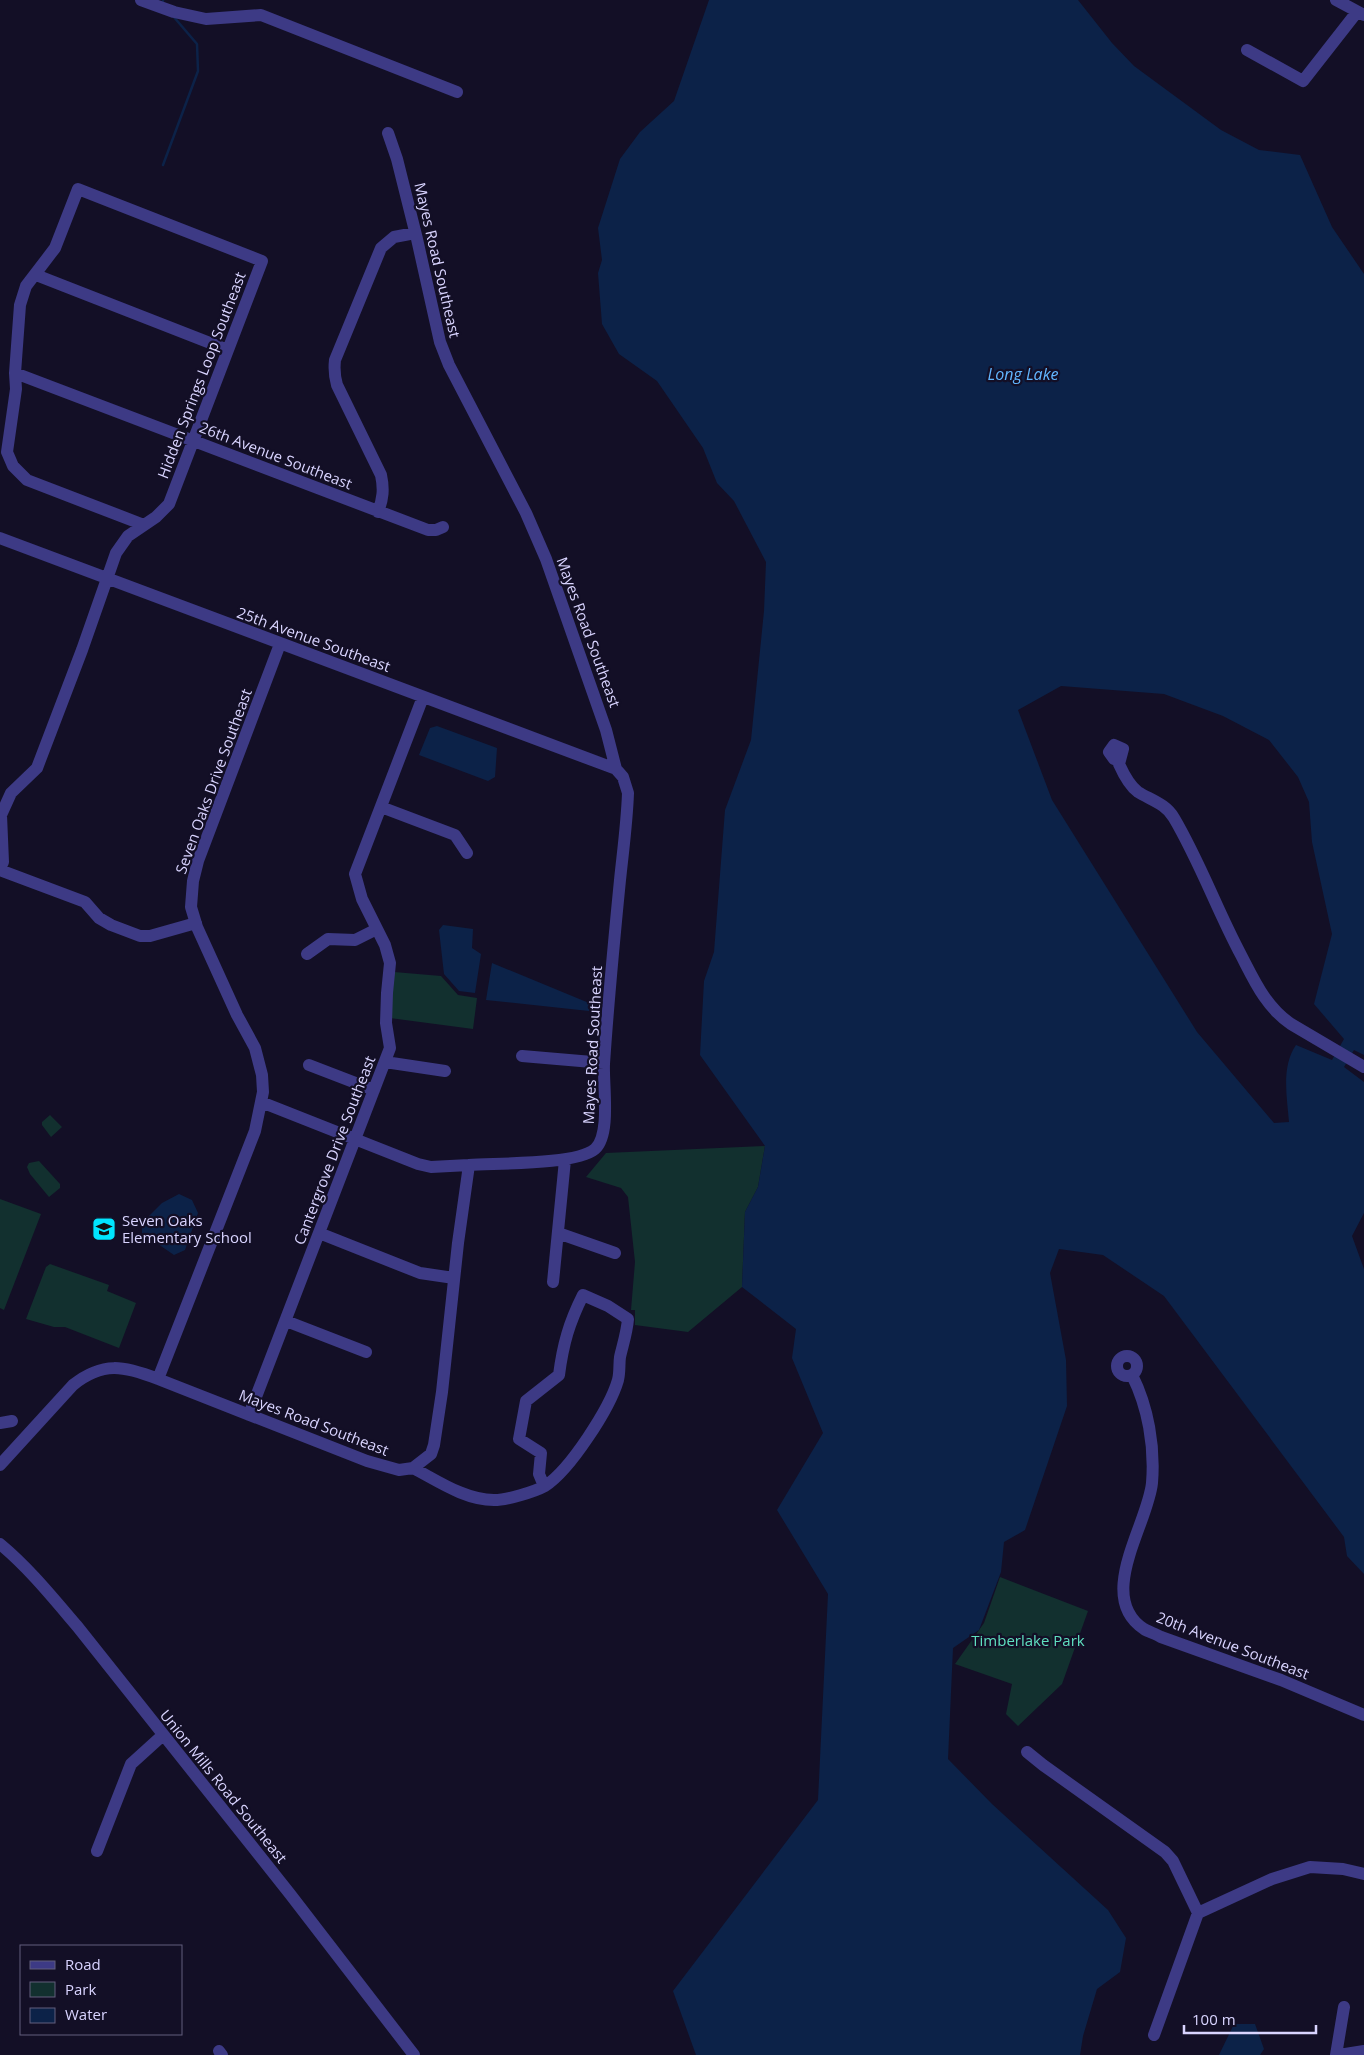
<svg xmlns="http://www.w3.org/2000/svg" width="1364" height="2055" font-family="'Open Sans',sans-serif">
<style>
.green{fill:#12302f}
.water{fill:#0c2248;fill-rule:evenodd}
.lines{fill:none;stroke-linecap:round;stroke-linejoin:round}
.stream{stroke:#0c2248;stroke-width:2.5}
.minor{stroke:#3d3a85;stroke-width:12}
.labels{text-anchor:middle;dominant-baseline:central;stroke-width:4.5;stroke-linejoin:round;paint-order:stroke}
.street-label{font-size:15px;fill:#d9d4ff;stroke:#130f26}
.poi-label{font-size:15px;fill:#d9d4ff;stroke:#130f26;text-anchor:start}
.park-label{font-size:15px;fill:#5fe0c0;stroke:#130f26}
.water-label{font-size:16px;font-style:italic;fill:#62b6ff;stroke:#130f26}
</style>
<rect width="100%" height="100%" fill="#130f26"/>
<path class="green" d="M 394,972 L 441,976 L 458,995 L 477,998 L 473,1029 L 390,1018 Z
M 50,1115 L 62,1127 L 51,1137 L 42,1125 L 42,1122 Z
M 765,1146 L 758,1187 L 745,1212 L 742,1287 L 688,1332 L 635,1325 L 635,1310 L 631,1310 L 635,1262 L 628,1197 L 621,1188 L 586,1177 L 606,1153 Z
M 39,1161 L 60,1184 L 60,1188 L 49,1197 L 30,1174 L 27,1167 L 29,1163 Z
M 0,1199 L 41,1214 L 4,1310 L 0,1308 Z
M 50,1264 L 109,1285 L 107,1291 L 136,1303 L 119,1348 L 65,1327 L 54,1327 L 26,1319 L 46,1267 Z
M 1000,1577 L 1088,1611 L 1062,1684 L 1018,1726 L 1006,1714 L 1012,1684 L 955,1664 L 984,1623 Z"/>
<path class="water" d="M 709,0 L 1078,0 L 1112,43 L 1134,66 L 1221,130 L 1259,150 L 1300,155 L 1332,227 L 1364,274 L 1364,1055 L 1354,1050 L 1344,1067 L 1364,1082 L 1364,1213 L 1352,1236 L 1364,1269 L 1364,1574 L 1347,1556 L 1344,1537 L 1164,1296 L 1103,1255 L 1059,1249 L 1050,1273 L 1066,1360 L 1067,1406 L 1025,1530 L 1004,1542 L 1001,1572 L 979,1630 L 953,1648 L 948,1759 L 992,1804 L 1108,1910 L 1126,1938 L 1120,1972 L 1097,1989 L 1083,2036 L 1080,2055 L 696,2055 L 673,1991 L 818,1800 L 828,1594 L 777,1510 L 823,1433 L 792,1358 L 796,1329 L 742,1287 L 745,1212 L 758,1187 L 765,1146 L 700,1055 L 704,981 L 714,952 L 725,810 L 751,740 L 764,611 L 766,562 L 734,501 L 717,483 L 703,448 L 657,381 L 619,354 L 602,324 L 598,273 L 602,260 L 598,228 L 620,159 L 640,132 L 674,101 ZM 1061,686 L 1164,694 L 1223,716 L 1269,740 L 1298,777 L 1309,802 L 1312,842 L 1332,934 L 1314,1004 L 1344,1039 L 1332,1060 L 1296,1045 C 1281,1067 1287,1097 1289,1122 L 1274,1123 L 1197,1032 L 1052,800 L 1018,710 Z
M 437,726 L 497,748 L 495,777 L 488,781 L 419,755 L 430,728 Z
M 443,925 L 473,929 L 472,948 L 481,954 L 475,993 L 459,991 L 444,974 L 439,930 Z
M 492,963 L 589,1003 L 589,1011 L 486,1000 Z
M 179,1194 L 192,1200 L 198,1213 L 185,1250 L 174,1255 L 142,1233 L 142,1223 L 162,1203 Z
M 1234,2024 L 1255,2024 L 1264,2049 L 1260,2055 L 1219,2055 Z"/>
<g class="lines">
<path class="stream" d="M 163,0 L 163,1
M 163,165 L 198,71 L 197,44 L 173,16"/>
<path class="minor" d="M 141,0 L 174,12 L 206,19 L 261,15 L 457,92
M 1336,0 L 1364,15
M 1247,50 L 1303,81 L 1357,12
M 36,275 L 228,350
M 15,373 L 428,530 L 436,530 L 443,527
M 378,512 C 383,499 384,489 381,475 L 337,385 C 334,375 334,369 335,360 L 381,248 L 394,237 L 415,233
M 0,538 L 616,769
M 1119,761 L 1114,759 L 1109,752 L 1114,745 L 1123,749 L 1119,764 C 1123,773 1130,786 1138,792 C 1151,800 1166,804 1174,818 C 1200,862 1217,910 1241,955 C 1255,982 1266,1007 1291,1024 L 1364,1067
M 381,807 L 455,835 L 467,853
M 0,868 L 3,862 L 1,815 L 11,793 L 37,768 L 82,650 L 116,553 L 128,536 L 156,517 L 169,504 L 262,261 L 78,189 L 55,248 L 26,286 L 20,305 L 15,373 L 16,389 L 7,452 L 13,466 L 27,480 L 144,525
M 0,870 L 85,902 L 99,918 L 111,925 L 140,936 L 150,936 L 196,923
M 307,954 L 328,939 L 355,940 L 377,929
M 522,1056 L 604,1063
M 385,1062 L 445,1071
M 309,1065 L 374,1090
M 261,1102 L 418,1164 L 431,1167 L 469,1165
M 319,1233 L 420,1273 L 454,1278
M 558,1233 L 615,1253
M 553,1282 L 565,1160
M 286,1321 L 366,1352
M1117 1366a10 10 0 1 1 20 0a10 10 0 1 1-20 0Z
M 1132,1375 C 1148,1407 1155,1446 1152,1483 C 1148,1524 1095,1597 1144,1629 C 1149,1632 1156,1634 1161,1637 L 1281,1680 L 1364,1715
M 158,1379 L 255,1131 L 263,1092 L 262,1075 L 255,1048 L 237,1015 L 197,927 L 191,907 L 193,881 L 198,861 L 280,644
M 249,1415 L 390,1048 L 386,1023 L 387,993 L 390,963 L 385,945 L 362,899 L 355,874 L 423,697
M 0,1423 L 12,1421
M 0,1465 L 73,1385 C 103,1361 124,1366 158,1379 L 367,1461 L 399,1470 L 413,1468 L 431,1454 L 434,1445 L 442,1392 L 458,1243 L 469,1165 C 497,1163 576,1165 595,1149 C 611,1135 603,1085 604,1064 C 608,1003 614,941 620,880 C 623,851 627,822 628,793 L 623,777 L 616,769 L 606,730 L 546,559 L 526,513 L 449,365 L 440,342 L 417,239 L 397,159 L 388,133
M 413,1468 C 438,1481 465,1500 494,1500 C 507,1500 534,1492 545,1486 C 570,1470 610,1408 618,1380 C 620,1372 619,1364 620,1357 C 623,1344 627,1332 628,1319 L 608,1306 L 583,1295 C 569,1323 563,1344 559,1375 L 526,1401 L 519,1439 L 541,1453 L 539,1474 L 544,1486
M 0,1544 C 29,1568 53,1598 77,1626 L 290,1894 L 414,2055
M 1027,1752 L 1043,1765 L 1165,1852 L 1173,1861 L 1198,1913
M 97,1851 L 131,1764 L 163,1735
M 1198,1913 L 1272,1879 L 1310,1867 L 1343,1869 L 1364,1874
M 1154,2035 L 1198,1913
M 219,2051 L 222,2055
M 1336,2055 L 1344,2007
M 1339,2055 L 1364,2051"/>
</g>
<defs>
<g id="school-square" transform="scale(1.25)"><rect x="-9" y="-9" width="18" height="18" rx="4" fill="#00e5ff" stroke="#130f26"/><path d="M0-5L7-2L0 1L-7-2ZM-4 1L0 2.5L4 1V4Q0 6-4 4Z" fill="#111"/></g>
</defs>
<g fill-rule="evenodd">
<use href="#school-square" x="104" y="1229"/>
</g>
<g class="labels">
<g class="street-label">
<text transform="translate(438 260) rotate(77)">Mayes Road Southeast</text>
<text transform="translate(201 375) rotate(-69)">Hidden Springs Loop Southeast</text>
<text transform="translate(276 455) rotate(21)">26th Avenue Southeast</text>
<text transform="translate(589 632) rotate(70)">Mayes Road Southeast</text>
<text transform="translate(314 639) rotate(20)">25th Avenue Southeast</text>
<text transform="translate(213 781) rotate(-70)">Seven Oaks Drive Southeast</text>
<text transform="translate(592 1045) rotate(-87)">Mayes Road Southeast</text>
<text transform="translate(334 1150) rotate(-69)">Cantergrove Drive Southeast</text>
<text transform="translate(314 1422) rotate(21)">Mayes Road Southeast</text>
<text transform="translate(1233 1645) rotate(21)">20th Avenue Southeast</text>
<text transform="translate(224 1786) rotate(51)">Union Mills Road Southeast</text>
</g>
<g class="poi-label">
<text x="122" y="1220">Seven Oaks<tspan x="122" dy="17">Elementary School</tspan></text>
</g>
<g class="park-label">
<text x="1028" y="1640">Timberlake Park</text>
</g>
<g class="water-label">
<text x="1023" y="374">Long Lake</text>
</g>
</g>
<rect x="20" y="1945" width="162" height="90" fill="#130f26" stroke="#625e7d"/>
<rect x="30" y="1961" width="25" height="8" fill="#3d3a85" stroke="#625e7d"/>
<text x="65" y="1970" font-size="15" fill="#d9d4ff">Road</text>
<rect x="30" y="1982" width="25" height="15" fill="#12302f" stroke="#625e7d"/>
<text x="65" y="1995" font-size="15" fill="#d9d4ff">Park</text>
<rect x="30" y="2008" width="25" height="15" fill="#0c2248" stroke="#625e7d"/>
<text x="65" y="2020" font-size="15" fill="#d9d4ff">Water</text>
<path d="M1184 2025v8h132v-8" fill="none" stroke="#d9d4ff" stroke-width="2.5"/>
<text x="1192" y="2025" font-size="15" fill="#d9d4ff" stroke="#130f26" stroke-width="4" paint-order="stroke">100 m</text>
</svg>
